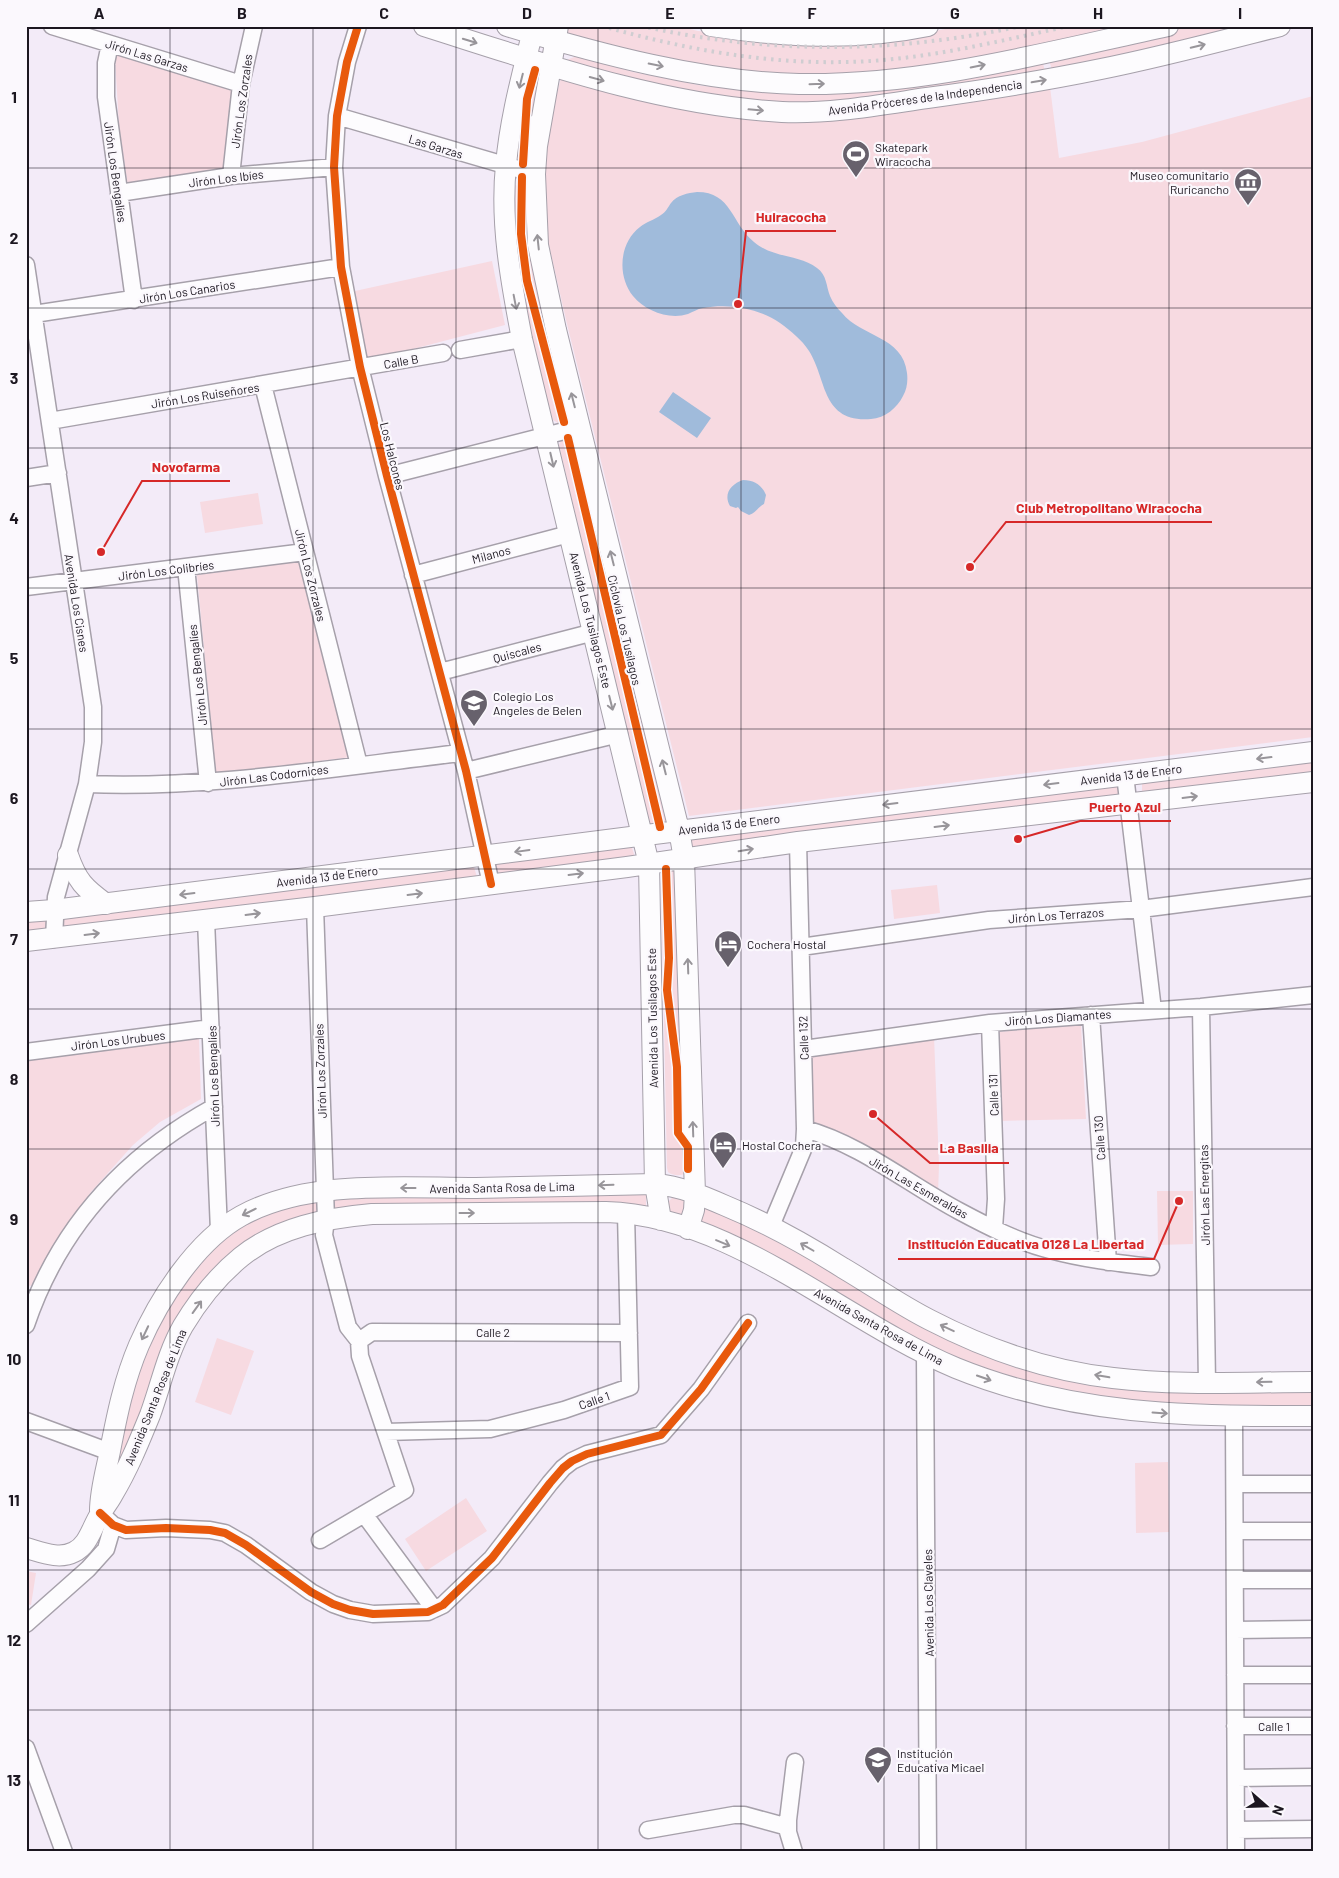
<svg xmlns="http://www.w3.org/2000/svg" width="1339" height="1878" font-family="Barlow,sans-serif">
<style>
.green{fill:#f7dae1}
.water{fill:#a0bbdb}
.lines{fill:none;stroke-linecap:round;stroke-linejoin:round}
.minor-casing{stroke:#a6a0aa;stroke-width:19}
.major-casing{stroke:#a6a0aa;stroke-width:22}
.minor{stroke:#fdfcfe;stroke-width:16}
.major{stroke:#fdfcfe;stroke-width:20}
.rail{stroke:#cfcdd1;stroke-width:4;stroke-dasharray:2.5 5;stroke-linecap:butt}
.cycleway-casing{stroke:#fbf8fd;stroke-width:11}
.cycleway{stroke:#e8590c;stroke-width:8}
.oneway{stroke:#98959a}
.grid{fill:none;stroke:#1c1720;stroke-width:1;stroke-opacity:0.55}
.labels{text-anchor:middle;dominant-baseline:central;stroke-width:4.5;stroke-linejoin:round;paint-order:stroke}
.street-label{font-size:12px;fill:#1c1720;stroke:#fbf8fd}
.poi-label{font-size:12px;fill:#1c1720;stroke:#fbf8fd;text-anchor:start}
.leader{fill:none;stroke:#d62828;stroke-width:2}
.callout-dot{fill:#d62828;stroke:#fbf8fd;stroke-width:2}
.callout-label{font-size:14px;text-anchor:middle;font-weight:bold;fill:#d62828;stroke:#fbf8fd;stroke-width:4.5;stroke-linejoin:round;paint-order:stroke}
.neatline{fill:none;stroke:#1c1720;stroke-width:2}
.grid-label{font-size:16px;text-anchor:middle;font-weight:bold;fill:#1c1720}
</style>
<rect width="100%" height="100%" fill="#f3ebf8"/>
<path class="green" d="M 566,26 L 677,26 L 698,31 L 792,41 L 898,38 L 961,26 L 1132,26 L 948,65 L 831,75 L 765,73 L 664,59 L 564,35 Z
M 1191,26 L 1259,26 L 1052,70 L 1049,60 L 1055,54 Z
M 118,54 L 236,90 L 225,171 L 128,186 L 119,126 L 115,58 Z
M 577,56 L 633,72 L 703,86 L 800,94 L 856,91 L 1043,64 L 1045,71 L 849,106 L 733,103 L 564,61 Z
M 531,70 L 542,74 L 531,164 L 516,161 L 518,124 Z
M 561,78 L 706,111 L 1050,87 L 1059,158 L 1142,142 L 1313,96 L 1313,737 L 689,816 L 567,324 L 546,232 L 542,192 L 545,151 L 551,116 Z
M 514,185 L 532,188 L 569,421 L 558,423 L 553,420 L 527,327 L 514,260 Z
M 492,261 L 505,325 L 367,361 L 355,291 Z
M 574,437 L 670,821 L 651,827 L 648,821 L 559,445 L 561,440 Z
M 258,493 L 263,524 L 205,533 L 200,502 Z
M 300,561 L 351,757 L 216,775 L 197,575 Z
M 1313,759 L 1313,777 L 1142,794 L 1142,784 L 1146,779 Z
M 1116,782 L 1124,794 L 692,850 L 690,839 Z
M 631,845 L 634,854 L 633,858 L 498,875 L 495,864 Z
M 473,864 L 477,877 L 60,930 L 60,919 Z
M 676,868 L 687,1173 C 681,1176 673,1176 668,1172 L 667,1168 L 661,874 L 662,871 Z
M 937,885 L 940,913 L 894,919 L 891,890 Z
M 26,918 L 47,920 L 46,931 L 26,937 Z
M 1081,1025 L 1086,1119 L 999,1121 L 996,1032 Z
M 934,1036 L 939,1165 L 938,1194 L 810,1125 L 808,1055 Z
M 199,1038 L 201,1099 L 160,1122 L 133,1145 L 91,1192 L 46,1260 L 31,1286 L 26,1285 L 26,1059 Z
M 1157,1191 L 1193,1191 L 1193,1244 L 1158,1245 Z
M 646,1193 L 646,1206 L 642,1208 L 335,1210 L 333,1207 L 333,1196 Z
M 673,1197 L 687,1201 L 683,1215 C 673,1217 667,1212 668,1202 Z
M 315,1200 L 318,1212 L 221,1267 L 134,1447 L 106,1490 L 149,1335 L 210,1247 L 263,1212 Z
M 706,1205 L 1017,1361 L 1313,1391 L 1313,1410 L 1183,1408 L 1040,1388 L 925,1346 L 703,1226 L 699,1220 Z
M 217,1338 L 254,1351 L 231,1415 L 195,1402 Z
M 1168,1462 L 1169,1532 L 1136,1533 L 1135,1463 Z
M 466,1498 L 487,1531 L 426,1571 L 405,1539 Z
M 26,1571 L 36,1573 L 31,1605 L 26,1604 Z"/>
<path class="water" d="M 697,192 C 732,192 731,223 754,242 C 774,259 799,254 817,268 C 827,275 826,286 830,296 C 833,303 837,308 842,313 C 861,337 903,336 907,373 C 908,381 907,389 903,396 C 897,408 885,418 871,419 C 821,423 827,379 809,351 C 802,340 791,331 780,323 C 759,308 728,303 703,308 C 697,309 693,312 688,314 C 669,320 645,311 633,296 C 617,276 619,243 640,227 C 646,222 654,220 661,215 C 666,212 668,207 671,203 C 677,195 688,193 697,192 Z
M 673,392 L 711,418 L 697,438 L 659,412 Z
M 743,480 C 754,480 762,485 766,495 L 764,504 C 758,507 756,513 749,515 L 741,511 L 738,507 L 736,508 L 730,506 C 723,494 731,484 743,480 Z"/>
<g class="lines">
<g class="minor-casing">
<path id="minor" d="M 52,26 L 241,84
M 358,26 L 347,62 L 337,116 L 334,167 L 341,267 L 360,367 L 387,476 L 466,771 L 491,884
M 110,44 L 106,63 L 106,97 L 134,300
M 337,116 L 535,174
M 513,118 L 532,125 L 537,143
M 231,176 L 241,84 L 254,26
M 119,193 L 231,176 L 334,167
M 26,265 L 93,707 L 93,742 L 87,784 L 56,897 L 54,939
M 34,314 L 341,267
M 460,350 L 522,339
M 263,385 L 359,765
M 50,421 L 443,353
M 387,476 L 580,427
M 26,478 L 58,473
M 186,567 L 208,783
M 413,575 L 569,534
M 26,587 L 305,552
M 440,672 L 594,632
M 466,771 L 619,734
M 1125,775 L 1153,1010
M 87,784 C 212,789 337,767 461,753
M 315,907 L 326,1219 L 324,1235 L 348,1327 L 359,1341 L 360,1356 L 405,1490 L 320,1540
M 206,920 L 219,1231
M 801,947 L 989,920 L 1141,909 L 1313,887
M 1201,1007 L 1207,1383
M 1091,1015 L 1108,1262
M 990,1023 L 996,1199 L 994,1228
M 804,1049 L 990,1023 L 1201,1007 L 1313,995
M 26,1052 L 211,1028
M 805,1129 C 862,1145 908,1184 959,1211 C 987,1226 1018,1242 1050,1250 C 1083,1259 1117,1263 1151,1267
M 771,1226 L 804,1147 L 805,1129 L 798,842
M 26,1325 C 59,1227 125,1156 214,1107
M 359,1341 L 372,1332 L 629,1333
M 925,1354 L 928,1852
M 1234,1417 L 1236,1852
M 26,1421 L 110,1452
M 386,1432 L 490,1429 L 564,1410 L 630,1387 L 626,1213
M 1235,1484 L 1313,1484
M 100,1513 L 113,1525 L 126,1530 L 166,1528 L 210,1530 L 225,1533 L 246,1545 L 311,1592 L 333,1604 L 350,1610 L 373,1614 L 428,1612 L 443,1605 L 492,1558 L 550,1483 L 563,1468 L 572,1461 L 587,1454 L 661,1435 L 701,1389 L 748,1323
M 364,1514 L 434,1609
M 1235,1531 L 1313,1531
M 1235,1580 L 1313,1580
M 26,1624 L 88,1569 L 106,1549 L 113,1525
M 1235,1630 L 1313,1629
M 1235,1675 L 1313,1675
M 1235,1726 L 1313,1726
M 26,1748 L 64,1852
M 1236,1778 L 1313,1777
M 648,1830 L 734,1815 L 744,1815 L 788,1827
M 1236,1830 L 1313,1829
M 794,1852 L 788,1832 L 788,1820 L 795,1762"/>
</g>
<g class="major-casing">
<path id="major" d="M 424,26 C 541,63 659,105 782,112 C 831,114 879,105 927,98 C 985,90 1043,81 1101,69 C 1161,57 1221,41 1280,26
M 507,26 C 599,54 703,82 799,84 C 924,86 1047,52 1168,26
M 534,26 C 523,72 510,118 506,165 C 500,223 511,282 522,339 L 649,864 L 655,1184 L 661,1220
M 558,26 L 537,146 L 535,174 L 538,245 L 556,330 L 679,830 L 684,859 L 695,1193 L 694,1210 L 688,1229
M 711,26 C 783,37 856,41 928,26
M 68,855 C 77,881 84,888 106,904
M 26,912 L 54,910 L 662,833 L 1313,752
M 26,941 L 315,907 L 627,867 L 798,842 L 1313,782
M 100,1511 C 100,1491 106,1471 110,1451 C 117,1415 124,1380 139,1345 C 159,1299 196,1241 241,1216 C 308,1179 401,1188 476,1188 C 536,1187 595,1185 655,1184 C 680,1186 703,1196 726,1206 C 767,1223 805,1244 843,1268 C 872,1285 900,1305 930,1320 C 986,1349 1050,1371 1113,1378 C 1179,1386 1246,1382 1313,1382
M 26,1548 C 41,1552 59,1560 74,1552 C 89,1545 92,1526 101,1513 C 105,1506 110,1500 113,1494 C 128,1469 139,1442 150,1415 C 161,1385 167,1354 183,1326 C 198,1301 219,1275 241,1257 C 278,1227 327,1218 372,1214 L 606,1212 C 732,1215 843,1321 956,1368 C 1071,1415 1190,1417 1313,1416"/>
</g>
<use href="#minor" class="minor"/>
<use href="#major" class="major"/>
<path class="rail" d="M 602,26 C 680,48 763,64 845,62 C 920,61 995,42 1069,26
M 641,26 C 767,54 894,54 1021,26"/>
<g class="cycleway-casing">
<path id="cycleway" d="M 358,26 L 347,62 L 337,116 L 334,167 L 341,267 L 360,367 L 387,476 L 466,771 L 491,884
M 523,164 L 527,99 L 535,70
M 522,177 L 521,234 L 527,281 L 564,422
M 568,438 L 660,827
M 666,869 L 669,958 L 667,990 L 677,1067 L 678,1133 L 688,1147 L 688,1169
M 100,1513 L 113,1525 L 126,1530 L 166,1528 L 210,1530 L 225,1533 L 246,1545 L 311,1592 L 333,1604 L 350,1610 L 373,1614 L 428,1612 L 443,1605 L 492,1558 L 550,1483 L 563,1468 L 572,1461 L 587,1454 L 661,1435 L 701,1389 L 748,1323"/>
</g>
<use href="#cycleway" class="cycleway"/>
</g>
<defs><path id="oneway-shaft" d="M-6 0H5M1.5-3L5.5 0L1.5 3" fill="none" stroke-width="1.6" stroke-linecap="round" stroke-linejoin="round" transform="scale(1.25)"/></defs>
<g class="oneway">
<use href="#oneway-shaft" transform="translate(470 41) rotate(17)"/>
<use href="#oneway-shaft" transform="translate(1198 46) rotate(-13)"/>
<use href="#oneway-shaft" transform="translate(656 65) rotate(11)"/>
<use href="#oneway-shaft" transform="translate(978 66) rotate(-12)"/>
<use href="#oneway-shaft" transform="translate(597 79) rotate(15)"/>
<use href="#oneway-shaft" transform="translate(521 81) rotate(104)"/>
<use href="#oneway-shaft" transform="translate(1039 81) rotate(-10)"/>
<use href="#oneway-shaft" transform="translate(817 84) rotate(-2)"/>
<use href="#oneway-shaft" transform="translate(756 110) rotate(5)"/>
<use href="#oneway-shaft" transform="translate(538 242) rotate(-96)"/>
<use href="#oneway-shaft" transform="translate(515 302) rotate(79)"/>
<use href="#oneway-shaft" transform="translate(573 400) rotate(-104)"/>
<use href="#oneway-shaft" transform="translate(552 460) rotate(77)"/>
<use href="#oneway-shaft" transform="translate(612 558) rotate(-104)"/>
<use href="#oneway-shaft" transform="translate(611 703) rotate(76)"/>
<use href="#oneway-shaft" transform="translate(1264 758) rotate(173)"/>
<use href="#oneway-shaft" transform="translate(664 767) rotate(-104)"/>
<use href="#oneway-shaft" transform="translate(1051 784) rotate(173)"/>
<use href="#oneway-shaft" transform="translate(1190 797) rotate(-7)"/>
<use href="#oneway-shaft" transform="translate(890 804) rotate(173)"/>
<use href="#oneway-shaft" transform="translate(942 826) rotate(-7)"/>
<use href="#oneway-shaft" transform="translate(746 850) rotate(-9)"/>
<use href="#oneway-shaft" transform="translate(522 851) rotate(172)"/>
<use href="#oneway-shaft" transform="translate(576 874) rotate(-7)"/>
<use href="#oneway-shaft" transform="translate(187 894) rotate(173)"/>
<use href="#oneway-shaft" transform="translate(415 894) rotate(-7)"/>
<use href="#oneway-shaft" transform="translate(253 914) rotate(-7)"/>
<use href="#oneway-shaft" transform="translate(92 934) rotate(-7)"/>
<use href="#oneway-shaft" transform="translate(688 966) rotate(-92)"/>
<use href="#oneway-shaft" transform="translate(693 1129) rotate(-92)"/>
<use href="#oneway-shaft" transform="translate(606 1185) rotate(178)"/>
<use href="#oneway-shaft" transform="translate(408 1188) rotate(180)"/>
<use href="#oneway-shaft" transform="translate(249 1212) rotate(154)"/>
<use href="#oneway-shaft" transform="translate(467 1213)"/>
<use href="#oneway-shaft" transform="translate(723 1243) rotate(23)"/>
<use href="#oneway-shaft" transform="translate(807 1247) rotate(-150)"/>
<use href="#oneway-shaft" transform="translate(197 1307) rotate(-54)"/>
<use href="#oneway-shaft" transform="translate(947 1328) rotate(-155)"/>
<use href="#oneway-shaft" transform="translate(145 1333) rotate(115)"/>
<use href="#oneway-shaft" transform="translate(1102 1376) rotate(-170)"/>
<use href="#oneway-shaft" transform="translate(984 1378) rotate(19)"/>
<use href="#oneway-shaft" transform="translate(1264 1382) rotate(179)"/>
<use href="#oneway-shaft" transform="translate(1160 1413) rotate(4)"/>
</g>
<path class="grid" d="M 170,26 L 170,1852M 313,26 L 313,1852M 456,26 L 456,1852M 598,26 L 598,1852M 741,26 L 741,1852M 884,26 L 884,1852M 1026,26 L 1026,1852M 1169,26 L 1169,1852M 26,168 L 1313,168M 26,308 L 1313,308M 26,448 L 1313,448M 26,588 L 1313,588M 26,729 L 1313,729M 26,869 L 1313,869M 26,1009 L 1313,1009M 26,1149 L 1313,1149M 26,1290 L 1313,1290M 26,1430 L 1313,1430M 26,1570 L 1313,1570M 26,1710 L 1313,1710"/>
<defs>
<g id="stadium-pin" transform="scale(1.4375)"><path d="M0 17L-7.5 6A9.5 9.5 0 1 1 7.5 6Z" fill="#67616c" stroke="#fbf8fd"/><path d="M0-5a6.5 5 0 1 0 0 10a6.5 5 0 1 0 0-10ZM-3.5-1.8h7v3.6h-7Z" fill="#fff"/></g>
<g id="museum-pin" transform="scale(1.4375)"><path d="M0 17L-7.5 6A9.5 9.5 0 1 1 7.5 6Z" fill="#67616c" stroke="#fbf8fd"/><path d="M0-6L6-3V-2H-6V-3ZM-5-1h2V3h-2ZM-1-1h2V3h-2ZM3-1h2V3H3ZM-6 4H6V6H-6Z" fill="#fff"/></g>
<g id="school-pin" transform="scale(1.4375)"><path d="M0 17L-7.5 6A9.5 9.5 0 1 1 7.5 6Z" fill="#67616c" stroke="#fbf8fd"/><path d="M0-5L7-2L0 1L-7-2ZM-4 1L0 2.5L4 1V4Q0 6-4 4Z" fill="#fff"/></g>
<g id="hotel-pin" transform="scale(1.4375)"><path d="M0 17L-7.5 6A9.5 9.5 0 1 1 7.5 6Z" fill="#67616c" stroke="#fbf8fd"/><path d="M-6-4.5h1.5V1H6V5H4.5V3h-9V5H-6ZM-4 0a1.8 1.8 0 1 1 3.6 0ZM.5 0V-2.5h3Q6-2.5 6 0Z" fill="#fff"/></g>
</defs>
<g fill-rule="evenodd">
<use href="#stadium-pin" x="856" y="154"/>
<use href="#museum-pin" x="1248" y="182"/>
<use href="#school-pin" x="474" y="703"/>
<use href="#hotel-pin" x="728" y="944"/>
<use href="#hotel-pin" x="723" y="1145"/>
<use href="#school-pin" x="878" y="1760"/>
</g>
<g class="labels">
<g class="street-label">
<text transform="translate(147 55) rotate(17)">Jirón Las Garzas</text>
<text transform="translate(925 97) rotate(-8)">Avenida Próceres de la Independencia</text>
<text transform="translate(241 101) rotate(-82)">Jirón Los Zorzales</text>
<text transform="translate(436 146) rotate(17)">Las Garzas</text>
<text transform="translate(116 172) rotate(82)">Jirón Los Bengalíes</text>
<text transform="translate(226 178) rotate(-7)">Jirón Los Ibíes</text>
<text transform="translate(187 291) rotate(-9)">Jirón Los Canarios</text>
<text transform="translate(401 361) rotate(-10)">Calle B</text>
<text transform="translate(205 395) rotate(-9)">Jirón Los Ruiseñores</text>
<text transform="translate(393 456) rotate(76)">Los Halcones</text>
<text transform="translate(491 554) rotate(-15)">Milanos</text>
<text transform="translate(166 570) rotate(-7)">Jirón Los Colibríes</text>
<text transform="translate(311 575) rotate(76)">Jirón Los Zorzales</text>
<text transform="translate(77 603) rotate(81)">Avenida Los Cisnes</text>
<text transform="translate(591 620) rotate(76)">Avenida Los Tusilagos Este</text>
<text transform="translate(625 630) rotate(77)">Ciclovía Los Tusílagos</text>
<text transform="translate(517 652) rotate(-15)">Quiscales</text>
<text transform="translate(197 675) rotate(-96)">Jirón Los Bengalíes</text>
<text transform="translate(1131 774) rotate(-7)">Avenida 13 de Enero</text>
<text transform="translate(274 775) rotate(-7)">Jirón Las Codornices</text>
<text transform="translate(729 824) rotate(-7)">Avenida 13 de Enero</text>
<text transform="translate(327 876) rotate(-7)">Avenida 13 de Enero</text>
<text transform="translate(1056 915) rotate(-4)">Jirón Los Terrazos</text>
<text transform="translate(1058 1017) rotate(-4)">Jirón Los Diamantes</text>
<text transform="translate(652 1018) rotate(-91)">Avenida Los Tusilagos Este</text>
<text transform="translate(803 1038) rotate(-92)">Calle 132</text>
<text transform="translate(118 1040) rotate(-7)">Jirón Los Urubues</text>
<text transform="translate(320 1071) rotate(-92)">Jirón Los Zorzales</text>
<text transform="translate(213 1076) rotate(-92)">Jirón Los Bengalíes</text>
<text transform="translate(993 1095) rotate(-92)">Calle 131</text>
<text transform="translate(1099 1138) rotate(-94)">Calle 130</text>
<text transform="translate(502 1187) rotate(-1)">Avenida Santa Rosa de Lima</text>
<text transform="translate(919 1187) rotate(30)">Jirón Las Esmeraldas</text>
<text transform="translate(1204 1195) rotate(-91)">Jirón Las Energitas</text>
<text transform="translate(879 1326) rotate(29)">Avenida Santa Rosa de Lima</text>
<text x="493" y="1332">Calle 2</text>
<text transform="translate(155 1397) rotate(-68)">Avenida Santa Rosa de Lima</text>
<text transform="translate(594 1400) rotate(-19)">Calle 1</text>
<text transform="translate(928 1603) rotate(-91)">Avenida Los Claveles</text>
<text x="1274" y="1726">Calle 1</text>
</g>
<g class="poi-label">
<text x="875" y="147">Skatepark<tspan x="875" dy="14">Wiracocha</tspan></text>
<text x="1229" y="175" text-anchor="end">Museo comunitario<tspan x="1229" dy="14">Ruricancho</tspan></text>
<text x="493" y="696">Colegio Los<tspan x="493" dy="14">Angeles de Belen</tspan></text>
<text x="747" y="944">Cochera Hostal</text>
<text x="742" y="1145">Hostal Cochera</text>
<text x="897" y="1753">Institución<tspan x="897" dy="14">Educativa Micael</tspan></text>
</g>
</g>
<path class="leader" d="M738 304L746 231H836M101 552L142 481H230M970 567L1006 522H1212M1018 839L1080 821H1171M873 1114L930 1163H1009M1179 1201L1154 1259H898"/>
<g class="callout-dot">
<circle cx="738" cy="304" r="5"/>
<circle cx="101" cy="552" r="5"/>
<circle cx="970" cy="567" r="5"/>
<circle cx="1018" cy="839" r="5"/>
<circle cx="873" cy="1114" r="5"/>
<circle cx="1179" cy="1201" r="5"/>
</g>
<g class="callout-label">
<text x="791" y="222">Huiracocha</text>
<text x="186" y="472">Novofarma</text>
<text x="1109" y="513">Club Metropolitano Wiracocha</text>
<text x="1125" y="812">Puerto Azul</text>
<text x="969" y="1153">La Basilia</text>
<text x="1026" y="1249">Institución Educativa 0128 La Libertad</text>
</g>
<rect width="1339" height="1878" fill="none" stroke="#fbf8fd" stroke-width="55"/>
<g transform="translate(1266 1806) rotate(110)" stroke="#fbf8fd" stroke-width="4" paint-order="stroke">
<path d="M0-4L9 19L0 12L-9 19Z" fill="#1c1720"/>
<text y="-8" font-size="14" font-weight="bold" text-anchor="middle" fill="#1c1720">N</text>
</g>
<rect x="28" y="28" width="1284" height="1822" class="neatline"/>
<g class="grid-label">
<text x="99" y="19">A</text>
<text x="242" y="19">B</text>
<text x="384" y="19">C</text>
<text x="527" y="19">D</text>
<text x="670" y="19">E</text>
<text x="812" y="19">F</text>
<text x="955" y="19">G</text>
<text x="1098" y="19">H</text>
<text x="1240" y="19">I</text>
<text x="14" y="103">1</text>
<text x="14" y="244">2</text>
<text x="14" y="384">3</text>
<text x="14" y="524">4</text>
<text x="14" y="664">5</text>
<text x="14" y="804">6</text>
<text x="14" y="945">7</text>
<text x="14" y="1085">8</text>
<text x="14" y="1225">9</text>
<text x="14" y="1365">10</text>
<text x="14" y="1506">11</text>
<text x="14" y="1646">12</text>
<text x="14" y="1786">13</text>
</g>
</svg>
